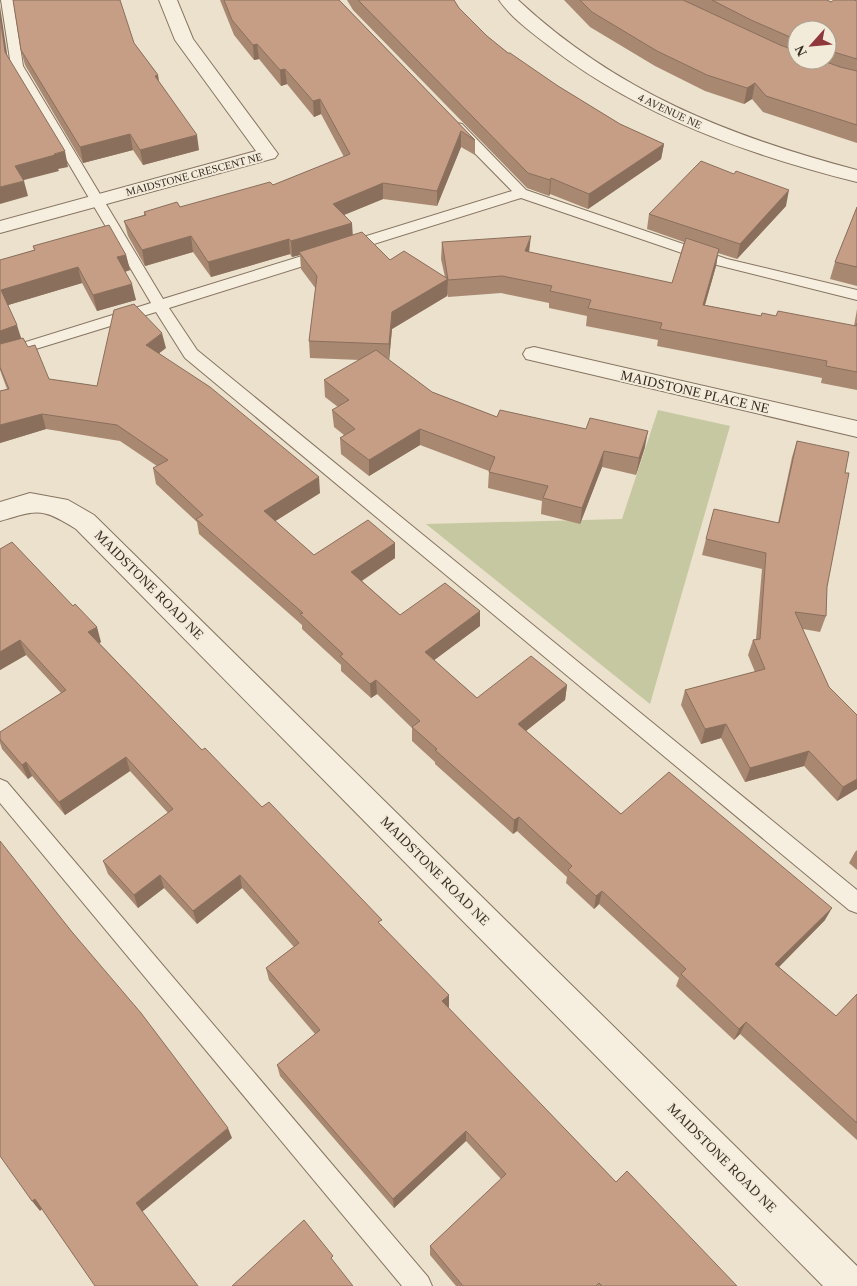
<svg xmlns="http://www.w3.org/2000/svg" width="857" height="1286" font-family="'Times New Roman',serif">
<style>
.green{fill:#c5c8a0}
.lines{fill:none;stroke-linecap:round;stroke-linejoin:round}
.service-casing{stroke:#867461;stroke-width:2}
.minor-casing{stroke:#867461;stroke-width:2}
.service{fill:#f6eede;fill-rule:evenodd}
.minor{fill:#f6eede;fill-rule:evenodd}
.wall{fill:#a98872;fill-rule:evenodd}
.shaded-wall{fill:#8a6f5d}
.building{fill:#c59e85;stroke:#8a6f5d}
.labels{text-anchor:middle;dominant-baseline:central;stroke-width:4;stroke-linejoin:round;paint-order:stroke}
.far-street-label{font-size:11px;fill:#392d23;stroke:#f3ebda}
.street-label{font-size:14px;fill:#392d23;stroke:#f3ebda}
</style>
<rect width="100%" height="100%" fill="#ebe1cc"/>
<path class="green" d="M 658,410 L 730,426 L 650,704 L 426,524 L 622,519 Z"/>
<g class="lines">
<g class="service-casing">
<path id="service" d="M 1,0 L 13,0 L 23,66 L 163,299 L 512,191 L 452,130 L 450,127 L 457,123 L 462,124 L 526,190 L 727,259 L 857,290 L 857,300 L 717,265 L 521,198 L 169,308 L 197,350 L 857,890 L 857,913 L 849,910 L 185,358 L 156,312 L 0,360 L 0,350 L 151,303 L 11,66 Z
M 0,779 L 7,782 L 428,1277 L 432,1286 L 402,1286 L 0,803 Z"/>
</g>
<g class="minor-casing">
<path id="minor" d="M 159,0 L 177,0 L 193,39 L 278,154 L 275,158 L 0,233 L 0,221 L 256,151 L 175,40 Z
M 499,0 L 518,0 C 617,92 728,136 857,170 L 857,182 C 749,155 642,117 553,49 C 535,35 512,19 499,0 Z
M 534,347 L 857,421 L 857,437 L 526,359 L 523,354 L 526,349 Z
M 30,493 L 68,500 L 94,515 L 857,1266 L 857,1286 L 823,1286 L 76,529 C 41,507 38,510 0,521 L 0,502 Z"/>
</g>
<use href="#service" class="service"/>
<use href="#minor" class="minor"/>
</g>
<path class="wall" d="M 220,0 L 339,0 L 475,140 L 475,155 L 461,147 L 437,206 L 383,199 L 344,215 L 352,223 L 352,235 L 390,260 L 445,277 L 441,259 L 442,242 L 529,252 L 672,283 L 684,242 L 647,229 L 649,214 L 786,206 L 737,259 L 718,253 L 716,266 L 705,305 L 761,316 L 776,316 L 854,326 L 857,309 L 857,390 L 821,383 L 822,378 L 657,346 L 658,340 L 586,326 L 587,316 L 549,308 L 549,303 L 501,293 L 448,297 L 447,294 L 447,296 L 392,329 L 389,360 L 432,392 L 497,417 L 645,447 L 636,475 L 602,467 L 580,524 L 541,514 L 542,501 L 488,488 L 489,471 L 420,445 L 369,476 L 341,454 L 340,438 L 344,435 L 334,427 L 332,410 L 338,407 L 325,397 L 324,380 L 360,360 L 310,358 L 309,341 L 316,289 L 301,269 L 300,255 L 292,257 L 290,254 L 211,277 L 193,252 L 145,266 L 128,236 L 124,221 L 144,215 L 144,212 L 180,207 L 273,185 L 344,157 L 321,114 L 314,117 L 287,84 L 281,86 L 259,59 L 254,60 L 234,35 Z
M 347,0 L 454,0 L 459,8 L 487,36 L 508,53 L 558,86 L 620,124 L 664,144 L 661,159 L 588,209 L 550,194 L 549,196 L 527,188 L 353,10 Z
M 564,0 L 827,0 L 831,2 L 857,1 L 857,143 L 763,112 L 752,99 L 744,104 L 705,91 L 655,66 L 590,27 ZM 797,30 L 827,30 L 827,60 L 797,60 Z
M 134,43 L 158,75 L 159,82 L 199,150 L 143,165 L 133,150 L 83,163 L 25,65 L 21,50 Z
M 857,207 L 857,286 L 830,279 L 835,262 Z
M 33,246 L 126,255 L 130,270 L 125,272 L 136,300 L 97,311 L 82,283 L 8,305 L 21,338 L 49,379 L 97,386 L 166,348 L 159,353 L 320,493 L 275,521 L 314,555 L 395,543 L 395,558 L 362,581 L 400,615 L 480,626 L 434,660 L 477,698 L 567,685 L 565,700 L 526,731 L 621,814 L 825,920 L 779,967 L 836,1016 L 857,994 L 857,1140 L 740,1034 L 734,1040 L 676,986 L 679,978 L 599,904 L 594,909 L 566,883 L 567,877 L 517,831 L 513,834 L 435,764 L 435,762 L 412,741 L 412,728 L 377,694 L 371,698 L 341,671 L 341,665 L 302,629 L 302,625 L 199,534 L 197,522 L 156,484 L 153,468 L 157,466 L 120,441 L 46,429 L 0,443 L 0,391 L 7,389 L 0,370 L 0,260 L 34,250 Z
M 797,441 L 845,473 L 827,587 L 826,616 L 820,632 L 803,629 L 857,789 L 837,801 L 804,766 L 745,782 L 721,738 L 701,744 L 681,705 L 685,690 L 755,672 L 748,655 L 753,640 L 756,639 L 762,569 L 702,555 L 706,539 L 778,523 L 792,457 Z
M 0,549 L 101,642 L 99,643 L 202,750 L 262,807 L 382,926 L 449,1007 L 448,1008 L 616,1182 L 737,1286 L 456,1286 L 430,1255 L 430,1246 L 501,1179 L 466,1141 L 394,1208 L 280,1076 L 277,1065 L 315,1034 L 269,980 L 266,968 L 294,947 L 242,888 L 197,924 L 164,888 L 138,908 L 108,874 L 103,861 L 168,813 L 130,771 L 65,815 L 32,776 L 28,779 L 2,749 L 0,743 L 0,732 L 61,693 L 26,655 L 0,670 Z
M 857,850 L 857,870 L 849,863 L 855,852 Z"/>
<path class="shaded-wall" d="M 0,6 L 9,67 L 5,52 L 0,16 Z
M 257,44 L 259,59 L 254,60 L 253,45 Z
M 285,69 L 287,84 L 281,86 L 280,70 Z
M 158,75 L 160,91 L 155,76 Z
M 755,83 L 752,99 L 744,104 L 747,88 Z
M 320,99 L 321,114 L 314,117 L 313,101 Z
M 461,131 L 461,147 L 437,206 L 437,191 Z
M 130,134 L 133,150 L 83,163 L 80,147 Z
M 197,135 L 199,150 L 143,165 L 140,150 Z
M 664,144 L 661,159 L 588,209 L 589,194 Z
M 65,151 L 68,167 L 58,169 L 59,171 L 20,181 L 15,166 Z
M 551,178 L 550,194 L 549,196 L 550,180 Z
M 24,181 L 28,196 L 0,204 L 0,187 Z
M 383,183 L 383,199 L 334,219 L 333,204 Z
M 789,190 L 786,206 L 737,259 L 740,244 Z
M 352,223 L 353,238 L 299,252 L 300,255 L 292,257 L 291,241 Z
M 191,236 L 193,252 L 145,266 L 142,250 Z
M 531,236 L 529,253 L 525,251 Z
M 289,239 L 290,254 L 211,277 L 208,262 Z
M 719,249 L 716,266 L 700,322 L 703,305 Z
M 126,255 L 130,270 L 121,273 L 117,257 Z
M 78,267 L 82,283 L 5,306 L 1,290 Z
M 448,279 L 447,296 L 392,329 L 389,361 L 389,344 L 392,312 Z
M 132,284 L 136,300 L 97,311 L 93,295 Z
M 17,325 L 22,341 L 0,348 L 0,331 Z
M 162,333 L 166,348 L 149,361 L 146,345 Z
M 42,414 L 46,429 L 0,443 L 0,425 Z
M 420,429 L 420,445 L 369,476 L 369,460 Z
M 648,431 L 645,447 L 636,475 L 639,458 Z
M 604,451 L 602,467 L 580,524 L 582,508 Z
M 319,477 L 320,493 L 266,527 L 264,511 Z
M 395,543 L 395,558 L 352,587 L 351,572 Z
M 480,611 L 480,626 L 425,667 L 425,652 Z
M 97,627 L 101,642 L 93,647 L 88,632 Z
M 20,640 L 26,655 L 0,670 L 0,652 Z
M 376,680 L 377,694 L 371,698 L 370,684 Z
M 567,685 L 565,700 L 517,738 L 518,724 Z
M 726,724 L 721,738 L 701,744 L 705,729 Z
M 809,751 L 804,766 L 745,782 L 750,768 Z
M 126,757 L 130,771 L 65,815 L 59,802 Z
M 26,762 L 32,776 L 28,779 L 22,765 Z
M 857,779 L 857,789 L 837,801 L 843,787 Z
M 519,817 L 517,831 L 513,834 L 514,820 Z
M 160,875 L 164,888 L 138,908 L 134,895 Z
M 240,875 L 242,888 L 197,924 L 193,911 Z
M 602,891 L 599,904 L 594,909 L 596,896 Z
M 832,908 L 825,920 L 770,976 L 775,964 Z
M 449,995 L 449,1007 L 441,1013 L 442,1001 Z
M 746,1022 L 740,1034 L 734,1040 L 739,1029 Z
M 228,1128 L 232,1138 L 142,1212 L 136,1203 Z
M 466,1131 L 466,1141 L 394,1208 L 393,1199 Z
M 35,1199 L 43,1208 L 40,1211 L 32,1201 Z"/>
<path class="building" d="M 13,0 L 120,0 L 134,43 L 158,75 L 155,76 L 197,135 L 140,150 L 130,134 L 80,147 L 21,50 Z
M 224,0 L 339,0 L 475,140 L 461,131 L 437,191 L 383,183 L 333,204 L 352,223 L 291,241 L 289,239 L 208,262 L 191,236 L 142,250 L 124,221 L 146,215 L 144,212 L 177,202 L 180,207 L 270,182 L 273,185 L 350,154 L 320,99 L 313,101 L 285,69 L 280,70 L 257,44 L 253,45 L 232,20 Z
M 358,0 L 454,0 L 459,8 L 487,36 L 508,53 L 510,53 L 558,86 L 620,124 L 664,144 L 589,194 L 551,178 L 550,180 L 528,173 Z
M 580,0 L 683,0 L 780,45 L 797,51 L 797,60 L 821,60 L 840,67 L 857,71 L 857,125 L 766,96 L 755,83 L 747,88 L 707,75 L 657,51 L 592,12 Z
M 712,0 L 827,0 L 831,2 L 834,0 L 854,0 L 857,1 L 857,59 L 827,50 L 827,30 L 797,30 L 797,40 L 751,20 Z
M 0,16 L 5,52 L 65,151 L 54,154 L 55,155 L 15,166 L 24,181 L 0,187 Z
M 701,161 L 734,174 L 736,171 L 789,190 L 740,244 L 649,214 Z
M 857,207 L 857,267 L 835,262 Z
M 109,225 L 126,255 L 117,257 L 132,284 L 93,295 L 78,267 L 1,290 L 17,325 L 0,331 L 0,260 L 35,250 L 33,246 Z
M 362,232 L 390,260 L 404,251 L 448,279 L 392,312 L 389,344 L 309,341 L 317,276 L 299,252 Z
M 531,236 L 525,251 L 672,283 L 686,238 L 719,249 L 703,305 L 761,316 L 762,313 L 776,316 L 778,311 L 856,326 L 857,323 L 857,372 L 826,366 L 827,361 L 660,329 L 662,323 L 588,308 L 591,300 L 550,291 L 552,286 L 502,276 L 448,280 L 442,242 Z
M 134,304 L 162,333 L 146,345 L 210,387 L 319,477 L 264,511 L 314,555 L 368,520 L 395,543 L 351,572 L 400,615 L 445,583 L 480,611 L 425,652 L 477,698 L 531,656 L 567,685 L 518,724 L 621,814 L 669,772 L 832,908 L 775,964 L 836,1016 L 857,994 L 857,1123 L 746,1022 L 739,1029 L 681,974 L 686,969 L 602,891 L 596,896 L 568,870 L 572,866 L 519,817 L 514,820 L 435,750 L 437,749 L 412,727 L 420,721 L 376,680 L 370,684 L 340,656 L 343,654 L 300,614 L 303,613 L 196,519 L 203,515 L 153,468 L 168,460 L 117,425 L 42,414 L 0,425 L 0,391 L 9,389 L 0,367 L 0,344 L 23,338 L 28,347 L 35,345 L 49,379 L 97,386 L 114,310 Z
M 376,350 L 432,392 L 497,417 L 500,410 L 586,429 L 590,418 L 648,431 L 639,458 L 604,451 L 582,508 L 543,498 L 548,486 L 489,472 L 495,457 L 420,429 L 369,460 L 340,438 L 355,429 L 332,410 L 349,400 L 324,380 Z
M 797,441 L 849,452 L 845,473 L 849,473 L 827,587 L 826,616 L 795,612 L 829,687 L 857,715 L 857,779 L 843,787 L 809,751 L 750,768 L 726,724 L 705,729 L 685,690 L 765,669 L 753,640 L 760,639 L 766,553 L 706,539 L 714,509 L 779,523 Z
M 12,542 L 73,606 L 75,604 L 97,627 L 88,632 L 202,750 L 205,748 L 262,807 L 269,802 L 382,920 L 378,922 L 449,995 L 442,1001 L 616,1182 L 627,1171 L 737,1286 L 602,1286 L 599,1283 L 596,1286 L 463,1286 L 430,1246 L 506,1174 L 466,1131 L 393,1199 L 277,1065 L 320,1030 L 266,968 L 299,943 L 240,875 L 193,911 L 160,875 L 134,895 L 103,861 L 173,809 L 126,757 L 59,802 L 26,762 L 22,765 L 0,739 L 0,732 L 66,690 L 20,640 L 0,652 L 0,549 Z
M 0,841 L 72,932 L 141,1013 L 228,1128 L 136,1203 L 198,1286 L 95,1286 L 35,1199 L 32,1201 L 0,1156 Z
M 304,1220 L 333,1256 L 331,1258 L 353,1286 L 232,1286 Z"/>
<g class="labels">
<g class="far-street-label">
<text transform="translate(670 111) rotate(25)">4 AVENUE NE</text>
<text transform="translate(194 174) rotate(-15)">MAIDSTONE CRESCENT NE</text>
</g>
<g class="street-label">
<text transform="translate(695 392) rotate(13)">MAIDSTONE PLACE NE</text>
<text transform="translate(149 585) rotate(45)">MAIDSTONE ROAD NE</text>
<text transform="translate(435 871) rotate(45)">MAIDSTONE ROAD NE</text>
<text transform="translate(722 1158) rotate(45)">MAIDSTONE ROAD NE</text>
</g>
</g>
<g transform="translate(812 45) rotate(243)"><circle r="24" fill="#f3ebda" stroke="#a99f91"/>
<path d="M0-4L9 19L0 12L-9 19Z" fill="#8f373a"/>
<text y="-8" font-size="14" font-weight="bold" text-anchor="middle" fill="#392d23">N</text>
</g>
</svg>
